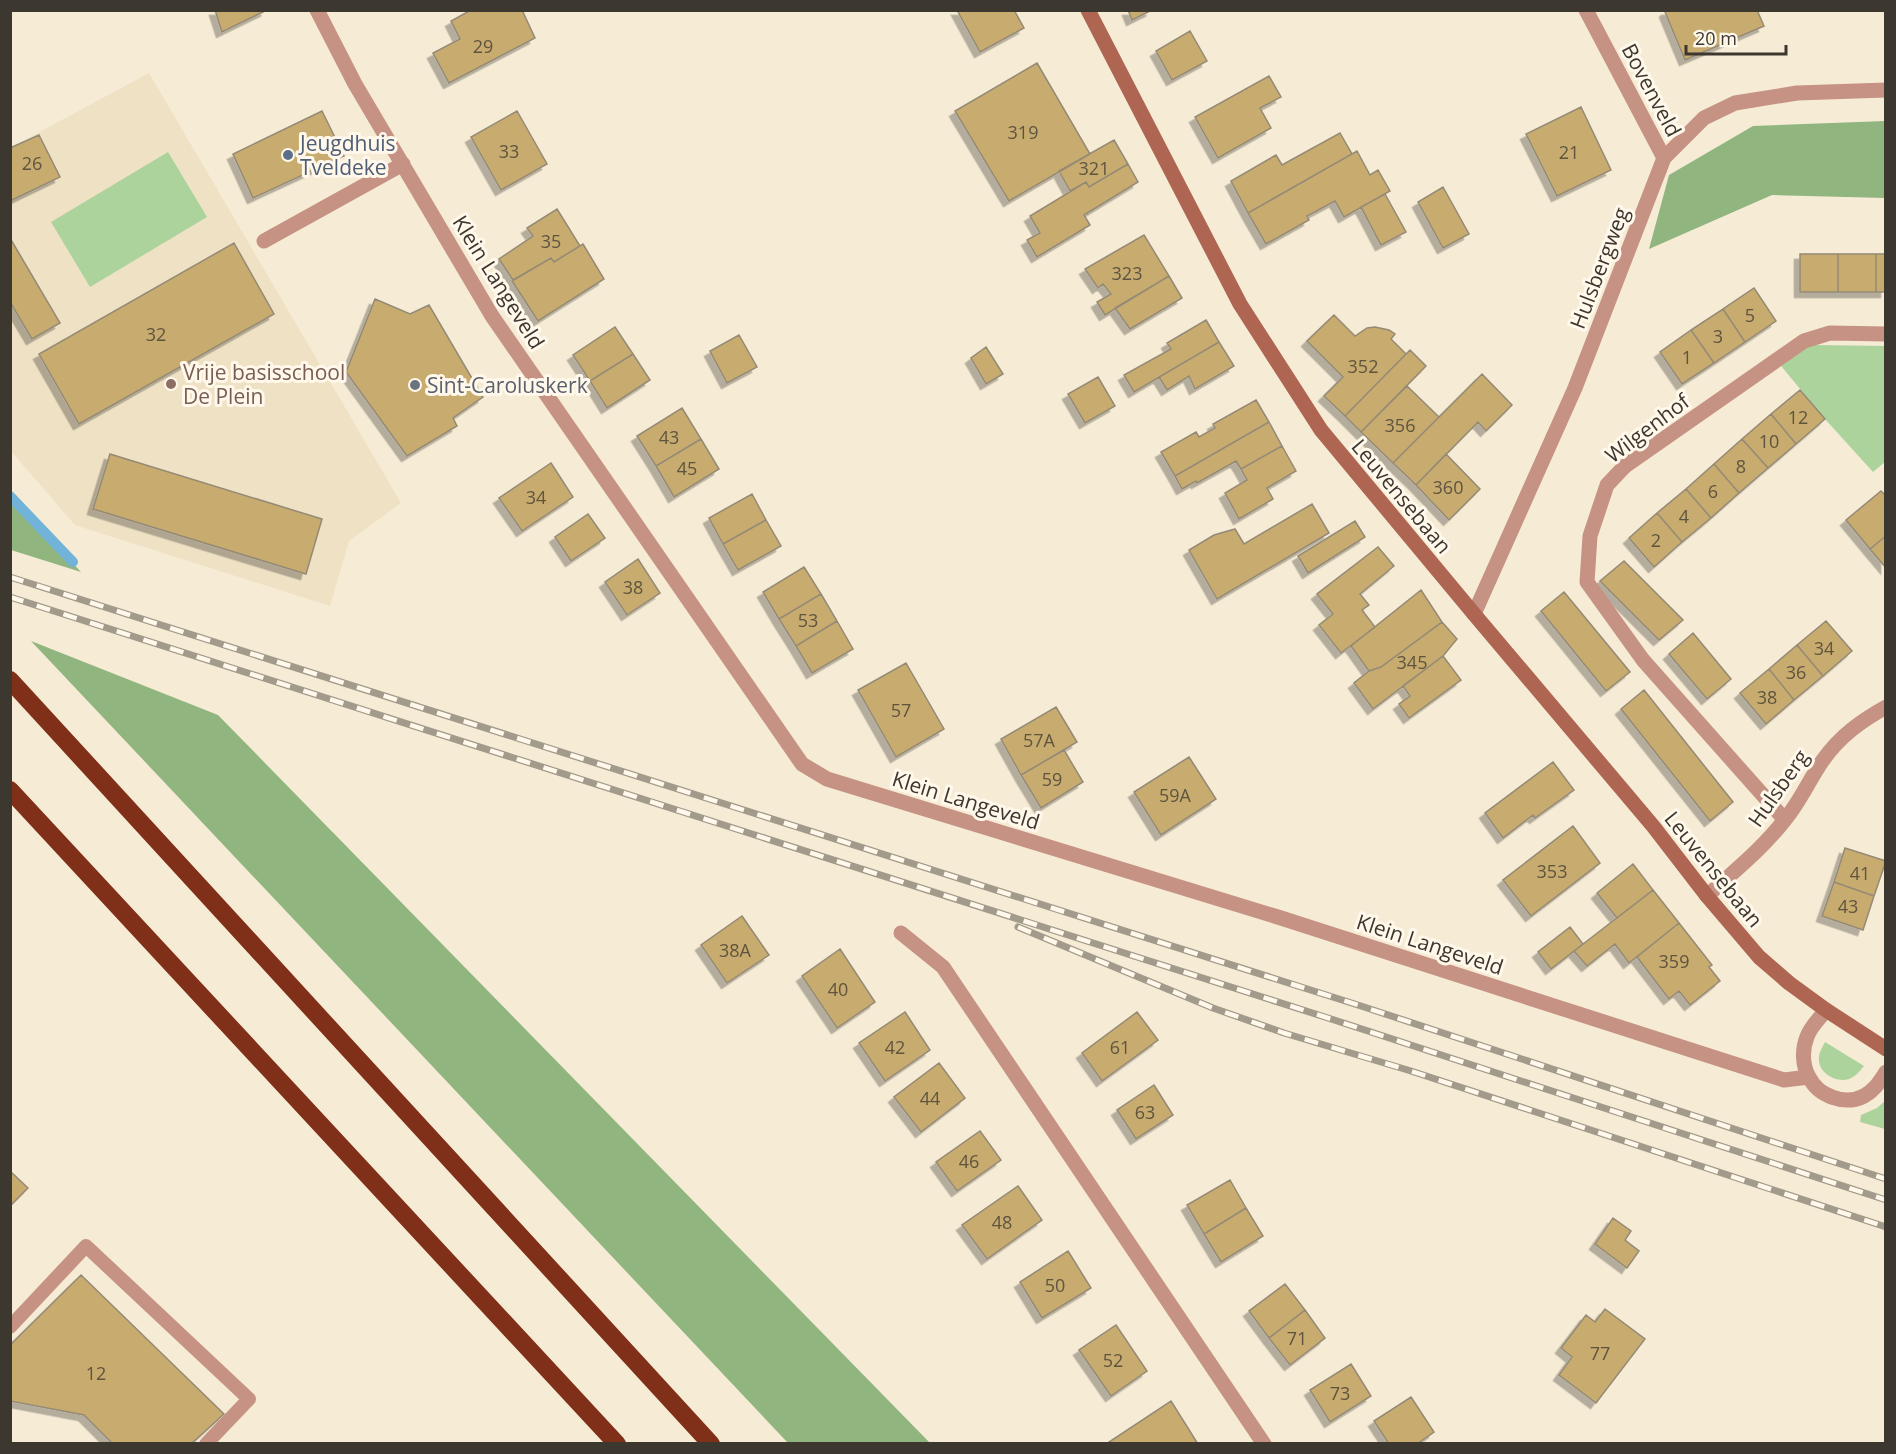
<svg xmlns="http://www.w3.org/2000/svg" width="1896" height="1454" font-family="'Open Sans',sans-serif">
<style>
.built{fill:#eee1c4}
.green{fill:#add39d}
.forest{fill:#90b57f}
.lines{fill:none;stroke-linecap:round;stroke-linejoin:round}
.stream{stroke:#72b4d9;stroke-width:10}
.building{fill:#c8ab6e;stroke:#948a76;stroke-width:1.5;filter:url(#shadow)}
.lane{stroke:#c59284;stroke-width:14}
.street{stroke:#c59284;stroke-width:15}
.secondary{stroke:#ae6551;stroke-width:15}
.highway{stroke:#802f18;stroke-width:18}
.rail-casing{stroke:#a29a8a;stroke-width:7}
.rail{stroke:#fff8eb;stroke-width:4.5;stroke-dasharray:14;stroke-linecap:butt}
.service-dot{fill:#5c6f8a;stroke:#fff8eb;stroke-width:2}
.education-dot{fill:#8d6e63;stroke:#fff8eb;stroke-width:2}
.worship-dot{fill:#6b7280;stroke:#fff8eb;stroke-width:2}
.labels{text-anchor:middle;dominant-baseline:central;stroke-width:6;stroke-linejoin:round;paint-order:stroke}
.number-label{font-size:18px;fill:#5f543f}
.street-label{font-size:21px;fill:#3c372f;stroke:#fff8eb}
.service-label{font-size:21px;fill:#4e5e75;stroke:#fff8eb;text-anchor:start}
.education-label{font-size:21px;fill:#785e54;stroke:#fff8eb;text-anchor:start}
.worship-label{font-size:21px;fill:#5b616d;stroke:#fff8eb;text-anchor:start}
</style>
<defs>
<filter id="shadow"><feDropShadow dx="-5.5" dy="5.5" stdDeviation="0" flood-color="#0004"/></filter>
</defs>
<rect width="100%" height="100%" fill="#f6ebd5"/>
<path class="built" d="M 149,73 L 401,503 L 349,541 L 330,606 L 75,525 L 11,451 L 10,148 Z"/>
<path class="green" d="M 168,152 L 207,217 L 90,287 L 51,222 Z
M 1804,341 L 1817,345 L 1885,346 L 1885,462 L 1873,472 L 1825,419 L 1777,361 Z
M 1825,1042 L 1864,1066 C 1860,1071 1856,1076 1849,1079 C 1837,1083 1820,1074 1819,1061 C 1818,1054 1822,1048 1825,1042 Z
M 1885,1101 L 1885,1129 L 1860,1122 L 1861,1115 L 1877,1108 Z"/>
<path class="forest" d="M 1885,121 L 1885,198 L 1772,195 L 1649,249 L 1669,175 L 1753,126 Z
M 10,497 L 11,497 L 81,572 L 11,550 Z
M 31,641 L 218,715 L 930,1443 L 788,1443 Z"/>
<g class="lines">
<path class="stream" d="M 10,496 L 73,562"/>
</g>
<path class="building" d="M 215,10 L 267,10 L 222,32 Z
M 471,10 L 522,10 L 535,38 L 449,83 L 433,53 L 460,39 L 451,21 Z
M 957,10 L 1014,10 L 1024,28 L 980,52 Z
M 1128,10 L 1152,10 L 1132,20 Z
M 1667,10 L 1757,10 L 1764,26 L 1685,60 L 1665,12 Z
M 1190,31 L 1207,61 L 1172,80 L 1156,51 Z
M 1037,63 L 1090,154 L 1009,201 L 955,111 Z
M 1269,76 L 1281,97 L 1260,108 L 1271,128 L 1218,158 L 1195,117 Z
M 1581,107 L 1611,170 L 1557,196 L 1526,134 Z
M 322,111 L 344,156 L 253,198 L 233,154 Z
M 517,111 L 547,164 L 501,190 L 471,137 Z
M 1340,133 L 1352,154 L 1248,213 L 1231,181 L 1276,155 L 1282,165 Z
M 39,135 L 60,177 L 10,201 L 10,148 Z
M 1114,140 L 1128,164 L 1089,187 L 1086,182 L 1070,191 L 1059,171 Z
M 1357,151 L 1370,175 L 1378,170 L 1390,191 L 1344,217 L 1335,201 L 1307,216 L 1309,220 L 1266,244 L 1248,213 Z
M 1128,164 L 1138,182 L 1084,215 L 1090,225 L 1037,257 L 1027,240 L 1040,233 L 1030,216 L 1086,182 L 1089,187 Z
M 1443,187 L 1469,234 L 1443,248 L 1418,202 Z
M 1385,194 L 1406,232 L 1381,245 L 1361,207 Z
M 557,209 L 580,246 L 554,262 L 551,258 L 513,280 L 499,259 L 533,236 L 527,228 Z
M 1144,235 L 1169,276 L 1105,315 L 1097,302 L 1111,294 L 1103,284 L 1098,288 L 1085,269 Z
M 10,238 L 60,323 L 32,339 L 10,302 Z
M 234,243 L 274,314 L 79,424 L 39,354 Z
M 583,244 L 604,279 L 538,321 L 512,281 L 551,258 L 554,262 Z
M 1800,254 L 1838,254 L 1838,292 L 1800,292 Z
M 1838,254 L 1876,254 L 1876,292 L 1838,292 Z
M 1876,254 L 1886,254 L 1886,292 L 1876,292 Z
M 1169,276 L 1182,298 L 1130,329 L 1115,308 Z
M 1754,288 L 1776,321 L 1745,342 L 1723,309 Z
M 375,299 L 410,314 L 429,305 L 483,397 L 453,418 L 457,426 L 407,456 L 346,372 Z
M 1723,309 L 1745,342 L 1714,363 L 1691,330 Z
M 1334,315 L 1355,336 L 1367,328 L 1375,327 L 1389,330 L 1395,334 L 1391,339 L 1406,354 L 1345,416 L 1324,396 L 1343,377 L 1307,341 Z
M 1206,320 L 1219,342 L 1134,392 L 1124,375 L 1171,349 L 1167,343 Z
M 615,327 L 633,354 L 590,381 L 573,355 Z
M 1691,330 L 1714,363 L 1682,384 L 1660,352 Z
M 739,335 L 757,367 L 727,383 L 710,351 Z
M 1219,342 L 1234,366 L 1195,389 L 1189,376 L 1167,390 L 1159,377 Z
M 986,347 L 1003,374 L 986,384 L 971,358 Z
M 1410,350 L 1426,366 L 1361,432 L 1345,416 Z
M 633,354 L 650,380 L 607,408 L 590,381 Z
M 1482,374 L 1512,405 L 1486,431 L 1478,422 L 1416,485 L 1393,463 Z
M 1098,377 L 1115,406 L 1085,423 L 1068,394 Z
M 1407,386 L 1439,417 L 1393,463 L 1361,432 Z
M 1800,390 L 1825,419 L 1796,444 L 1771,414 Z
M 1256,400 L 1269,422 L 1175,476 L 1161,452 L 1196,432 L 1199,437 L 1215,428 L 1213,424 Z
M 682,408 L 701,439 L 656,466 L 637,436 Z
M 1771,414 L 1796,444 L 1768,468 L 1742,439 Z
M 1269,422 L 1282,446 L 1241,469 L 1236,461 L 1197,483 L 1196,481 L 1182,489 L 1175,476 Z
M 701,439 L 719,469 L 674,497 L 656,466 Z
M 1742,439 L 1768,468 L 1739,493 L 1714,464 Z
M 1282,446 L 1296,471 L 1267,488 L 1273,499 L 1239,519 L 1225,493 L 1247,480 L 1241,469 Z
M 110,454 L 322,519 L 306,574 L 93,509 Z
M 1446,454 L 1480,489 L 1449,520 L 1416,485 Z
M 551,463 L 573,497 L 522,531 L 499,498 Z
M 1714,464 L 1739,493 L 1711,518 L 1686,489 Z
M 1686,489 L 1711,518 L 1682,542 L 1657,513 Z
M 1881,491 L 1886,496 L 1886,536 L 1870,549 L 1846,520 Z
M 752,494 L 766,520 L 723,544 L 709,518 Z
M 1312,504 L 1329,533 L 1217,599 L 1189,550 L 1214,535 L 1235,529 L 1244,544 Z
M 1657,513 L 1682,542 L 1654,567 L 1629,538 Z
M 588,514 L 605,538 L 571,561 L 555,537 Z
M 766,520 L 781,546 L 738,570 L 723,544 Z
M 1355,521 L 1365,537 L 1308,573 L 1298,556 Z
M 1886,536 L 1886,568 L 1870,549 Z
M 1378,547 L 1394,566 L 1360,594 L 1369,605 L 1362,610 L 1375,627 L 1341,653 L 1319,625 L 1333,614 L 1317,594 Z
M 638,559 L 660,593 L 627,615 L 605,582 Z
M 1624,561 L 1683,620 L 1659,640 L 1600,581 Z
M 804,567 L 821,594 L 779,619 L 763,592 Z
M 1421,590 L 1442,622 L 1381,667 L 1369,671 L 1351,646 Z
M 1564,592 L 1630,672 L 1606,691 L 1541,611 Z
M 821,594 L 837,621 L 796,646 L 779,619 Z
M 837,621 L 853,649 L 812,673 L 796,646 Z
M 1826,621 L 1852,651 L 1823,676 L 1797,645 Z
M 1442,622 L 1457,639 L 1443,656 L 1373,709 L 1354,683 L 1369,671 L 1381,667 Z
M 1693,633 L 1731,679 L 1707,699 L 1669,654 Z
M 1797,645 L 1823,676 L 1794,700 L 1769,669 Z
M 1443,656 L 1461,680 L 1409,718 L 1399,704 L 1410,696 L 1403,686 Z
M 906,663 L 944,729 L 896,757 L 858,690 Z
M 1769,669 L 1794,700 L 1766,724 L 1740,693 Z
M 1644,690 L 1733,802 L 1710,821 L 1621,709 Z
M 1056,707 L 1077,742 L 1021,775 L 1001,739 Z
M 1064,750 L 1083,782 L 1041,808 L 1021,775 Z
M 1189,757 L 1216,799 L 1161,835 L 1134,792 Z
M 1553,762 L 1574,790 L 1535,818 L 1533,815 L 1503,838 L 1485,813 Z
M 1573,826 L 1600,863 L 1531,916 L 1503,880 Z
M 1845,848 L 1886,861 L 1874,896 L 1834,882 Z
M 1633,864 L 1653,890 L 1617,918 L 1597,893 Z
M 1834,882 L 1874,896 L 1863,930 L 1822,916 Z
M 1653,890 L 1679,923 L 1629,963 L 1615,944 L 1587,966 L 1574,951 Z
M 742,916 L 769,955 L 727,983 L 701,945 Z
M 1679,923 L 1712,965 L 1709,967 L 1720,981 L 1690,1005 L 1679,991 L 1669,999 L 1637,957 Z
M 1570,927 L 1583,944 L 1551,969 L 1538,952 Z
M 840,949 L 875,1002 L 837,1028 L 802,976 Z
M 905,1012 L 930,1050 L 885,1081 L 859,1043 Z
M 1137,1012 L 1158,1040 L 1102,1081 L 1082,1053 Z
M 939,1063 L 965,1098 L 921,1132 L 894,1097 Z
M 1154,1085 L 1173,1115 L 1136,1139 L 1117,1110 Z
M 980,1131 L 1001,1160 L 957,1191 L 936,1162 Z
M 10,1171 L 28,1188 L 10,1206 Z
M 1230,1180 L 1246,1208 L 1204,1234 L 1187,1205 Z
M 1018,1186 L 1042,1220 L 987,1259 L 962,1225 Z
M 1246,1208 L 1263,1236 L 1221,1262 L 1204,1234 Z
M 1613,1218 L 1631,1231 L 1625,1240 L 1639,1251 L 1627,1268 L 1595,1244 Z
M 1068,1251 L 1091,1288 L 1042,1318 L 1020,1282 Z
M 81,1275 L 224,1414 L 191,1444 L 113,1444 L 84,1415 L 10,1401 L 10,1345 Z
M 1285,1284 L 1305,1310 L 1269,1338 L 1249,1311 Z
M 1605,1309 L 1645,1339 L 1596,1403 L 1559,1375 L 1572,1357 L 1561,1348 L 1586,1315 L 1595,1322 Z
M 1305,1310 L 1325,1338 L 1290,1365 L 1269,1338 Z
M 1116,1325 L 1147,1371 L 1111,1396 L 1079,1350 Z
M 1351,1364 L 1371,1396 L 1330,1422 L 1310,1390 Z
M 1411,1397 L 1434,1432 L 1417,1444 L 1389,1444 L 1374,1421 Z
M 1171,1401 L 1198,1444 L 1106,1444 Z"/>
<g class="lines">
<path class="lane" d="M 10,1327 L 86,1246 L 249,1399 L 206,1444"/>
<path class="street" d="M 317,10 L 355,84 L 492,316 L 802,764 L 827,779 L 1281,918 L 1784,1080 L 1809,1077
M 1586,10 L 1664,158
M 264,241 L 403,164
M 1474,614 L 1575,388 L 1664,158 L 1704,118 L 1735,103 L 1797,93 L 1886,90
M 1785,820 L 1643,660 L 1587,582 L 1590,536 L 1607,485 L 1625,466 L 1804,341 L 1830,333 L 1886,334
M 1707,896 C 1733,872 1761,850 1783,822 C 1799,804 1809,780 1823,760 C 1840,736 1861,721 1886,707
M 901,933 L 943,967 L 1264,1444
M 1826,1010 C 1820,1018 1810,1027 1807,1037 C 1802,1049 1802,1065 1809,1077 C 1818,1096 1845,1106 1864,1096 C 1875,1090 1880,1081 1886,1072"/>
<path class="secondary" d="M 1088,10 L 1240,304 L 1321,430 L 1474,614 L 1653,826 L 1707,896 L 1759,957 L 1789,983 L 1826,1010 L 1886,1049"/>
<path class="highway" d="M 10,680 L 711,1444
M 10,790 L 617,1444"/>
<g class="rail-casing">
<path id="rail" d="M 10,577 L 1361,1006 L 1886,1179
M 10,597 L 1328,1018 L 1886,1200
M 1018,927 L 1213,1008 L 1284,1033 L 1411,1071 L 1886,1227"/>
</g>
<use href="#rail" class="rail"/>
</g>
<circle class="service-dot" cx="288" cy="155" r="6"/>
<circle class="education-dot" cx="171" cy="384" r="6"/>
<circle class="worship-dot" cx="415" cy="385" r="6"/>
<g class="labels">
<g class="number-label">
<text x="483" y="46">29</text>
<text x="1023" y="132">319</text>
<text x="509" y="151">33</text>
<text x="1569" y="152">21</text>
<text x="32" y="163">26</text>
<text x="1094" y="168">321</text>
<text x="551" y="241">35</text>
<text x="1127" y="273">323</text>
<text x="1750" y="315">5</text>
<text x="156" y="334">32</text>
<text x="1718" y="336">3</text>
<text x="1687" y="357">1</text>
<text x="1363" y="366">352</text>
<text x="1798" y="417">12</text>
<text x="1400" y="425">356</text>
<text x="669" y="437">43</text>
<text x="1769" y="441">10</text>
<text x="1741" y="466">8</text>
<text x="687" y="468">45</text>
<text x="1448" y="487">360</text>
<text x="1713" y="491">6</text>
<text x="536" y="497">34</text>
<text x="1684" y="516">4</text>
<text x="1656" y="540">2</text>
<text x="633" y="587">38</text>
<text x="808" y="620">53</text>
<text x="1824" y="648">34</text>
<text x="1412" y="662">345</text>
<text x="1796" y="672">36</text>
<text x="1767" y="697">38</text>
<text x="901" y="710">57</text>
<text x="1039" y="740">57A</text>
<text x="1052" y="779">59</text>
<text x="1175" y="795">59A</text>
<text x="1552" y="871">353</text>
<text x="1860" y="873">41</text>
<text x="1848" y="906">43</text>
<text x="735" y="950">38A</text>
<text x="1674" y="961">359</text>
<text x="838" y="989">40</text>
<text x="895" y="1047">42</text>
<text x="1120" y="1047">61</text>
<text x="930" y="1098">44</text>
<text x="1145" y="1112">63</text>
<text x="969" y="1161">46</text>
<text x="1002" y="1222">48</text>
<text x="1055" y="1285">50</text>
<text x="1297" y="1338">71</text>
<text x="1600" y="1353">77</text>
<text x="1113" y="1360">52</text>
<text x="96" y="1373">12</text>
<text x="1340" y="1393">73</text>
</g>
<g class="street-label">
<text transform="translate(1652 90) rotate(62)">Bovenveld</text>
<text transform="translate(1599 268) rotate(-69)">Hulsbergweg</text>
<text transform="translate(499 282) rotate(58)">Klein Langeveld</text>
<text transform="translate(1647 428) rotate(-37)">Wilgenhof</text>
<text transform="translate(1402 496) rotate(50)">Leuvensebaan</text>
<text transform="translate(1778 788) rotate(-55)">Hulsberg</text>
<text transform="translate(966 800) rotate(17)">Klein Langeveld</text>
<text transform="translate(1714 869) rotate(51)">Leuvensebaan</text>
<text transform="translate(1430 944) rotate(18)">Klein Langeveld</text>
</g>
<g class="service-label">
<text x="300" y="143">Jeugdhuis<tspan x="300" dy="24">Tveldeke</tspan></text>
</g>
<g class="education-label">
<text x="183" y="372">Vrije basisschool<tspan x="183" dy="24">De Plein</tspan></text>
</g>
<g class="worship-label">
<text x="427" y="385">Sint-Caroluskerk</text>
</g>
</g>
<rect width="1896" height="1454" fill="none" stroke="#3c372f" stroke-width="24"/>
<path d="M1686 45v9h100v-9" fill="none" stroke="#3c372f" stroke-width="3"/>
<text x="1695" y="45" font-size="18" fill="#3c372f" stroke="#fff8eb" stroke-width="4.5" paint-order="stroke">20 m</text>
</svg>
